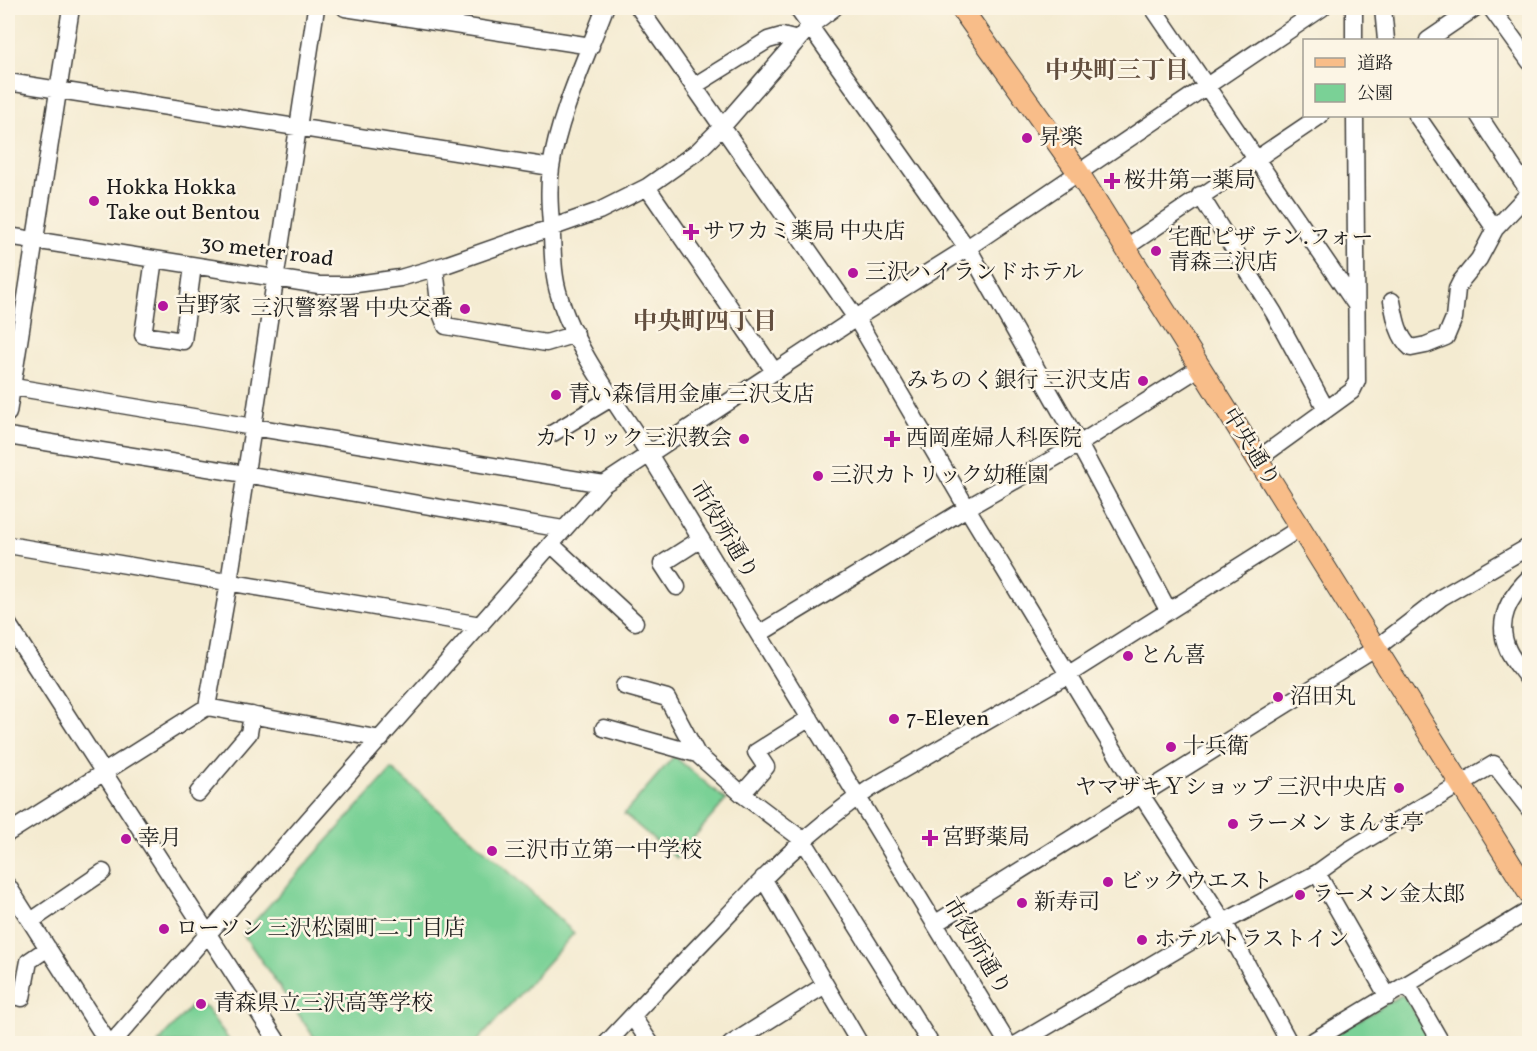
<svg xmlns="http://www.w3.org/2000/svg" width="1537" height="1051" font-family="Vollkorn,'Noto Serif JP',serif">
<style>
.green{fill:#7ad196;stroke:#4b7659;stroke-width:1.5}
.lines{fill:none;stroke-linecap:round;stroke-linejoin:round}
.minor-casing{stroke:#3c3b37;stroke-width:19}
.major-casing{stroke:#3c3b37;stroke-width:23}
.minor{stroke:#fff;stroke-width:16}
.major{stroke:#f8bd89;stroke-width:21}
.poi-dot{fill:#b5179e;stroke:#fcf5e5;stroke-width:2}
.labels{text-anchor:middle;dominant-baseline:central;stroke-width:5;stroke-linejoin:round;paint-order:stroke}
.poi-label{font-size:22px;fill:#1c1c1c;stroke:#fcf5e5;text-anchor:start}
.street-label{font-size:22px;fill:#1c1c1c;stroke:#fcf5e5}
.neighbourhood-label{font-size:24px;font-weight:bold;fill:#624e3e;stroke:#fcf5e5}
</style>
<rect width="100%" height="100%" fill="#fcf5e5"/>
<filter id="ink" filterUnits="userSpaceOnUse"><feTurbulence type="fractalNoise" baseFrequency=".0167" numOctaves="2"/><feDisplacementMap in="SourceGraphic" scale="12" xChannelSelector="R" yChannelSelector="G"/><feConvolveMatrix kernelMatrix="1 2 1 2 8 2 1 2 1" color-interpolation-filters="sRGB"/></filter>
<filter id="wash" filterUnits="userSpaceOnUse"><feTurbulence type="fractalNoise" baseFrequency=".008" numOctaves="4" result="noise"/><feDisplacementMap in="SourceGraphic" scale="24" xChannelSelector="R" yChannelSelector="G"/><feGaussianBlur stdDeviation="1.35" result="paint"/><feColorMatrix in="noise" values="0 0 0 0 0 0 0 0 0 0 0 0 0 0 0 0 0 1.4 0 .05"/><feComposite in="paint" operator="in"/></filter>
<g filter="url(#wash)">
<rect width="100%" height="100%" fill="#f4ebd1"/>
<path class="green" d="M 674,756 L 726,800 L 676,858 L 624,814 Z
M 392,769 L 505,868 L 574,933 L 476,1043 L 318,1043 L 243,934 Z
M 1401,995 L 1405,997 L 1433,1043 L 1320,1044 Z
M 192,1005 L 206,1008 L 231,1043 L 158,1043 Z"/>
</g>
<g filter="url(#ink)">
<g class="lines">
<g class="minor-casing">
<path id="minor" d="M 316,8 L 253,427 L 604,484
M 345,8 L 591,46
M 605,8 C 587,56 558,117 551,168 C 548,190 550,213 552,236 C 553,256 553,276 559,295 C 573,347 620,408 649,454 L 1008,1044
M 639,8 L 856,318 L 967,508 L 1142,796 L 1224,922 L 1290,1044
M 797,8 L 972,255 L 1079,444 L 1168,610
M 1153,8 L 1356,305
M 1354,8 L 1354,40
M 1383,8 L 1386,40
M 1491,8 L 1530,62
M 1428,40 L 1475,8
M 8,82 L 551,167
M 694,86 L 768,40 L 782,36 L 798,40
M 1417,116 L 1495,229
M 1479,116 L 1530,193
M 647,187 L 774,371
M 1200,195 L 1274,313 L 1326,409
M 8,236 L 319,285 L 349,285 L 400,278 L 448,264 L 599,211 L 647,187 L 698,151 L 723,126 L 810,26 L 834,8
M 1125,248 L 1320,116
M 154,259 L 143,335 L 183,341 L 193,266
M 435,268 L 440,311 L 446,326 L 546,343 L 576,334
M 1392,301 C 1395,317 1398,337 1411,348 L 1426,345 L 1446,337 L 1454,318 L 1457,289 L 1461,281 L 1479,259 L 1495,229 L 1529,193
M 8,386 L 253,427 L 229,582 L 207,707
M 8,413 L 71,8
M 553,433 L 613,397
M 8,436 L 245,474 L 563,529
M 1258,459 L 1352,391 L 1357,381 L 1355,116
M 551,544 L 635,622
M 8,545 L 481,625
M 1530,577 C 1509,597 1495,621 1508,650 C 1513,661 1523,671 1530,682
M 677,587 L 662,564 L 701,539
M 8,624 L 279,1044
M 759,634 L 967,508 L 1079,444 L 1199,368
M 624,686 L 667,698 L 697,754
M 604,728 L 697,754 L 742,794 L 803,840 L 931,1044
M 198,793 L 249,733 L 252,715
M 742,794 L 766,767 L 756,752 L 810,718
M 8,833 L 207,707 L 381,739
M 1317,873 L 1388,997
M 763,878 L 860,1044
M 8,886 L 109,1044
M 31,921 L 103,872
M 936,923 L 1375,649 L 1442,597 L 1530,546
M 1408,985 L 1442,1044
M 8,995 L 22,998 L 29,961 L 48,948
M 632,1016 L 651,1044
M 111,1044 L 604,484 L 856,318 L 967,248 L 1322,8
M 606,1044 C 642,1005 679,966 716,928 C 764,877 812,827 871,788 L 1069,674 L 1300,528
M 731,1044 L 825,985
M 1017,1044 L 1224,922 L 1317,873 L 1349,850 L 1494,764 L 1530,810
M 1308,1044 L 1530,910"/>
</g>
<g class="major-casing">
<path id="major" d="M 961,8 L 1078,172 L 1530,895"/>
</g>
<use href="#minor" class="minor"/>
<use href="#major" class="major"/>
</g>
</g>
<g class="poi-dot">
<circle cx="1027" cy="138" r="6"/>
<path d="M1109 172h6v6h6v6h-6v6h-6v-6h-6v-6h6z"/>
<circle cx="94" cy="201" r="6"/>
<path d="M688 223h6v6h6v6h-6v6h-6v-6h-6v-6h6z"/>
<circle cx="1156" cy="251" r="6"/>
<circle cx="853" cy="273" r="6"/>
<circle cx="163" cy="306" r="6"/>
<circle cx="465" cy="309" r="6"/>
<circle cx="1143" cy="381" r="6"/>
<circle cx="556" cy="395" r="6"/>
<circle cx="744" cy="439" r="6"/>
<path d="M889 430h6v6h6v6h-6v6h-6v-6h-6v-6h6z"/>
<circle cx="818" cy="476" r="6"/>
<circle cx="1128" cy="656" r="6"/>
<circle cx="1278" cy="697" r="6"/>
<circle cx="894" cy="719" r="6"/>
<circle cx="1171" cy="747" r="6"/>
<circle cx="1399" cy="788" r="6"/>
<circle cx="1233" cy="824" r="6"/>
<path d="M927 829h6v6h6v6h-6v6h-6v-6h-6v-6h6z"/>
<circle cx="126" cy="839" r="6"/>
<circle cx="492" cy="851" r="6"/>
<circle cx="1108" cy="882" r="6"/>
<circle cx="1300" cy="895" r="6"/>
<circle cx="1022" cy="903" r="6"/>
<circle cx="164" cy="929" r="6"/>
<circle cx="1142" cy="940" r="6"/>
<circle cx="201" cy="1004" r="6"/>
</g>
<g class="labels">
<g class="poi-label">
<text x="1039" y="138">昇楽</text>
<text x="1124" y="181">桜井第一薬局</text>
<text x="106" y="188">Hokka Hokka<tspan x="106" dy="25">Take out Bentou</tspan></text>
<text x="703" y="232">サワカミ薬局 中央店</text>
<text x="1168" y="238">宅配ピザ テン.フォー<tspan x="1168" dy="25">青森三沢店</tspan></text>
<text x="865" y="273">三沢ハイランドホテル</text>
<text x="175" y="306">吉野家</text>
<text x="453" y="309" text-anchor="end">三沢警察署 中央交番</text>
<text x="1131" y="381" text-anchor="end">みちのく銀行 三沢支店</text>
<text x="568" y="395">青い森信用金庫 三沢支店</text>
<text x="732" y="439" text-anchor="end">カトリック三沢教会</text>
<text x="906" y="439">西岡産婦人科医院</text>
<text x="830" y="476">三沢カトリック幼稚園</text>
<text x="1140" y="656">とん喜</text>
<text x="1290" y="697">沼田丸</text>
<text x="906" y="719">7-Eleven</text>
<text x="1183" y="747">十兵衛</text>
<text x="1387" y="788" text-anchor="end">ヤマザキＹショップ 三沢中央店</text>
<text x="1245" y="824">ラーメン まんま亭</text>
<text x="942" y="838">宮野薬局</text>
<text x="138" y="839">幸月</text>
<text x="504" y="851">三沢市立第一中学校</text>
<text x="1120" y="882">ビックウエスト</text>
<text x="1312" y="895">ラーメン金太郎</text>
<text x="1034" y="903">新寿司</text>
<text x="176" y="929">ローソン 三沢松園町二丁目店</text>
<text x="1154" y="940">ホテルトラストイン</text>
<text x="213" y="1004">青森県立三沢高等学校</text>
</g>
<g class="street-label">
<text transform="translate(267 252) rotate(7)">30 meter road</text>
<text transform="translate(1250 448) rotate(58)">中央通り</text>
<text transform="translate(723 531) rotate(59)">市役所通り</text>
<text transform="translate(976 947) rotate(59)">市役所通り</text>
</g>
<g class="neighbourhood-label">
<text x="1117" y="72">中央町三丁目</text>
<text x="705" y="323">中央町四丁目</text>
</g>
</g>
<rect width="1537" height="1051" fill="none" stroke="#fcf5e5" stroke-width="30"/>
<rect x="1303" y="39" width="195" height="78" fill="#fcf5e5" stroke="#a29e95" stroke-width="1.5"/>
<rect x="1315" y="58" width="30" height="9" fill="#f8bd89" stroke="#a29e95" stroke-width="1.5"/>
<text x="1357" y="69" font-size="18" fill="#1c1c1c">道路</text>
<rect x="1315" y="84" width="30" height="18" fill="#7ad196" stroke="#a29e95" stroke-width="1.5"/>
<text x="1357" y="99" font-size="18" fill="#1c1c1c">公園</text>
</svg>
